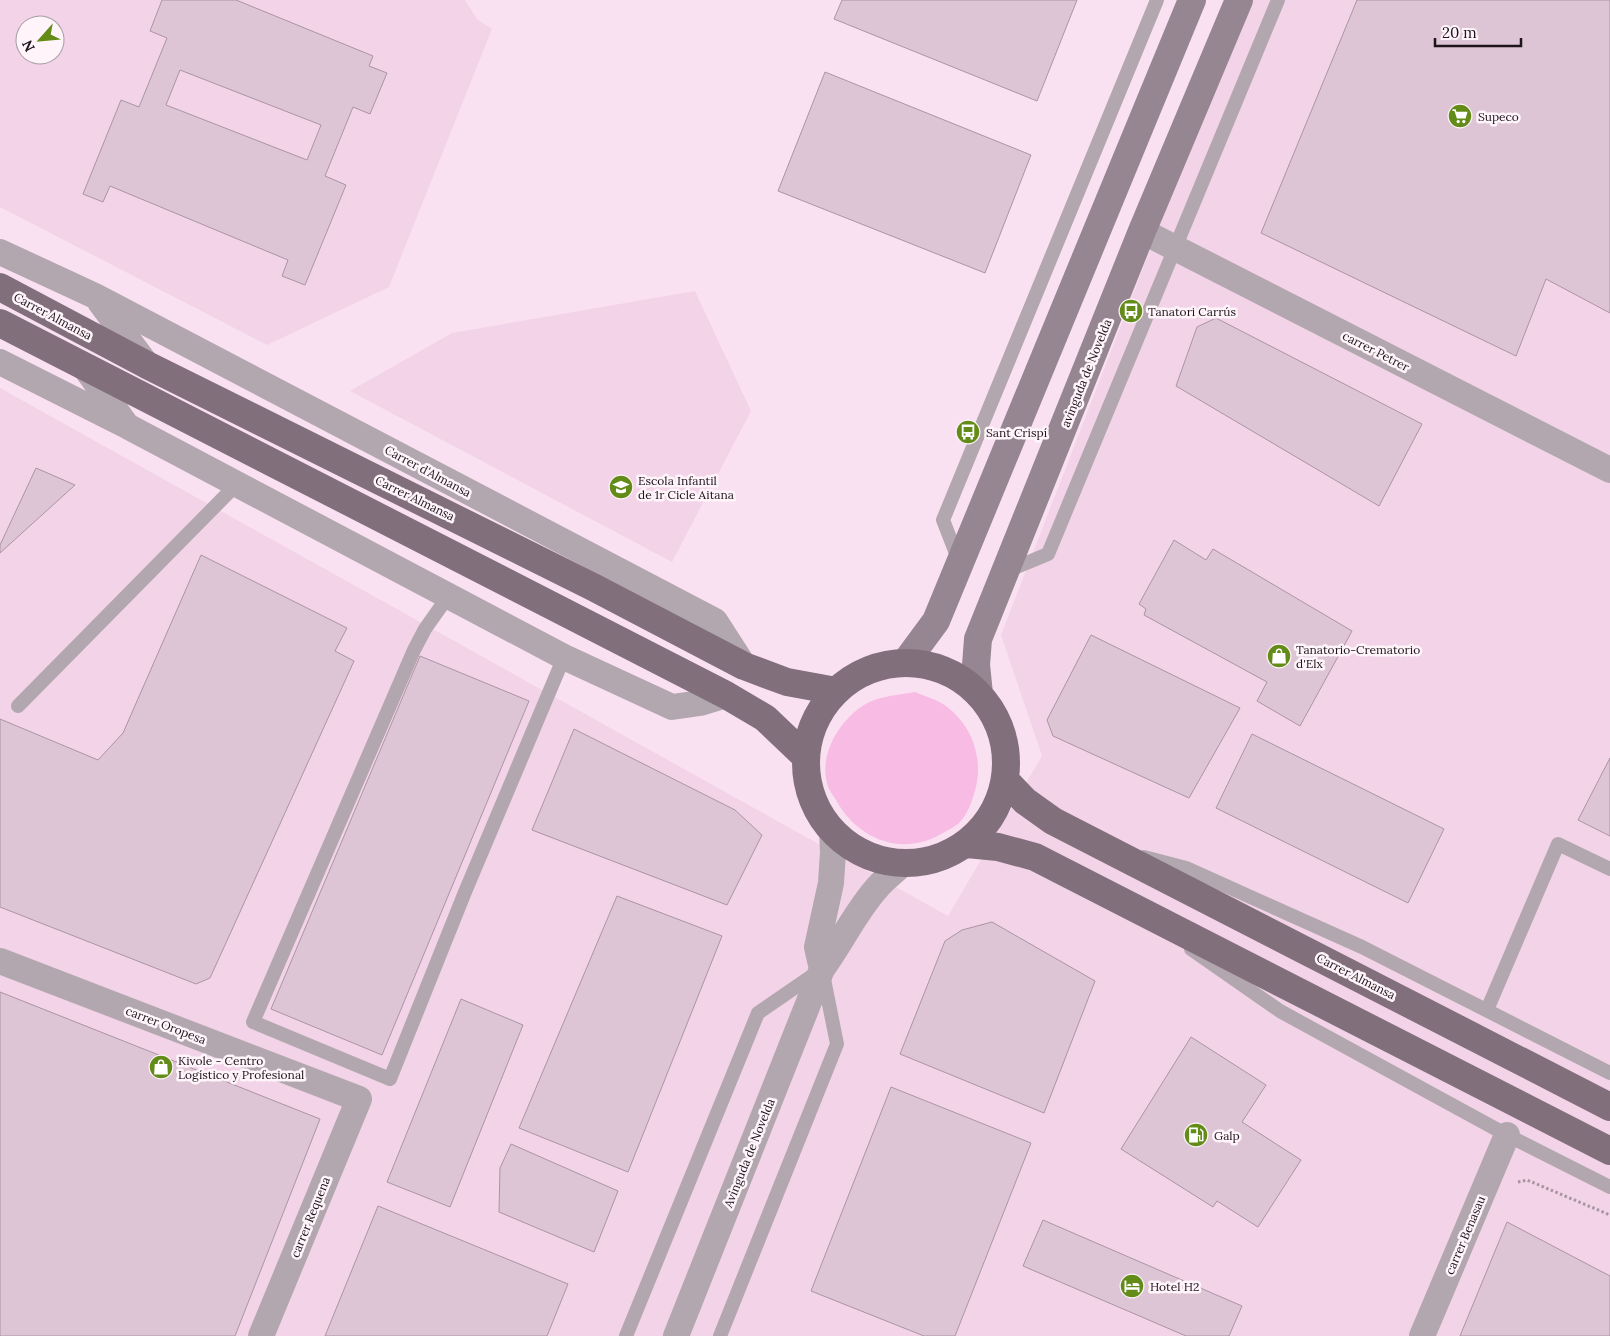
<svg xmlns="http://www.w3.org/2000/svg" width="1610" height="1336" font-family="Lora,serif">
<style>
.built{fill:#f3d3e8;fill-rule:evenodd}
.green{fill:#f7bbe4}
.building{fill:#ddc5d5;stroke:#ab94a4;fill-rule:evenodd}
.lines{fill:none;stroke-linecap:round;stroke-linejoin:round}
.path{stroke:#a895a2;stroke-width:3;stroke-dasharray:2.5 2.5;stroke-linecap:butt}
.service{stroke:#b2a7ae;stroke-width:14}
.minor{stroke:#b2a7ae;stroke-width:26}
.secondary{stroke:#968691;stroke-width:28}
.primary{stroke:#826f7c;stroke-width:28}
.labels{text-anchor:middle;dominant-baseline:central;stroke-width:5;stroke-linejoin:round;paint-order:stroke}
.poi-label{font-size:12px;fill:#1d151b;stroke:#fef4fa;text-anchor:start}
.street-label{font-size:12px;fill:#1d151b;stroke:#fef4fa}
</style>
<rect width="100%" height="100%" fill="#fae1f2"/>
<path class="built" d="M 0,0 L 465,0 L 477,19 L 492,29 L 389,287 L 267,345 L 0,207 ZM 25,25 L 55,25 L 55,55 L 25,55 Z
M 1247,0 L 1610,0 L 1610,1336 L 0,1336 L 0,388 L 948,916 L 1042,756 L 1001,635 Z
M 695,291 L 751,411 L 672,562 L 350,391 L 452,333 Z"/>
<path class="green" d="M 915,692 C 924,696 935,699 943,704 C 973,724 985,761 974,794 C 971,804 966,817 958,824 C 953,828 946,831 941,834 C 902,857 857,839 836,800 C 833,795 828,789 827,783 C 819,754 840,720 864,705 C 878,696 899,695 915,692 Z"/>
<path class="building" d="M 162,0 L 236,0 L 373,56 L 369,66 L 387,73 L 370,114 L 353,107 L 325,176 L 346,185 L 305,285 L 282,276 L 288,260 L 110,186 L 103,202 L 83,194 L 121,100 L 139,107 L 167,38 L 150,31 ZM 180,70 L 321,125 L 307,160 L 166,105 Z
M 842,0 L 1077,0 L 1037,101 L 834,19 Z
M 1357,0 L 1610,0 L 1610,313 L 1546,279 L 1516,356 L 1261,233 Z
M 825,72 L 1031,155 L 985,273 L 778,191 Z
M 1216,318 L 1422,424 L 1379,506 L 1176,386 L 1197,327 Z
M 36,468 L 75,485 L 0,553 L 0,545 Z
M 1174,540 L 1206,560 L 1213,549 L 1352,631 L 1300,726 L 1257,701 L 1267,682 L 1144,615 L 1146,609 L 1139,604 Z
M 201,555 L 347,628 L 335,651 L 354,661 L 210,978 L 196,984 L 0,907 L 0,719 L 98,760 L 123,733 Z
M 1091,635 L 1240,708 L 1189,798 L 1053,736 L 1047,720 Z
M 420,656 L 529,701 L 382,1055 L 271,1009 Z
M 574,729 L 735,810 L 762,835 L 727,905 L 532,830 Z
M 1252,734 L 1444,829 L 1408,903 L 1216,808 Z
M 1610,758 L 1610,836 L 1578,820 Z
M 617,896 L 722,936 L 628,1172 L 519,1128 Z
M 992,922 L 1095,981 L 1044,1113 L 900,1054 L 945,941 L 962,930 Z
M 0,992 L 320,1119 L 235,1336 L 0,1336 Z
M 461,999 L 523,1025 L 450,1207 L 387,1182 Z
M 1191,1037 L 1266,1085 L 1242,1122 L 1301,1160 L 1258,1227 L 1217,1201 L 1213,1207 L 1121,1149 Z
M 891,1087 L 1031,1143 L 955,1336 L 924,1336 L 811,1291 Z
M 511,1144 L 618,1191 L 594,1252 L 499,1212 L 500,1168 Z
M 378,1206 L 568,1284 L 547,1336 L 325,1336 Z
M 1043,1220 L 1242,1306 L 1229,1336 L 1186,1336 L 1023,1266 Z
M 1507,1222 L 1610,1276 L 1610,1336 L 1460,1336 Z"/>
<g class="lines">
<path class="path" d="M 1518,1182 L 1527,1180 L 1610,1215"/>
<path class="service" d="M 959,561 L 943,520 L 1157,0
M 1007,571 L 1048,554 L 1278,0
M 449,595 L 425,629 L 414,650 L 253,1022 L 390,1079 L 465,892 L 564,657
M 18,706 L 238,483
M 1144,857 L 1186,868 L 1362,947 L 1610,1073
M 1191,949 L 1280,1011 L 1507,1135 L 1610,1187
M 1487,1010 L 1558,844 L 1610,869
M 626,1336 L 758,1013 L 822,969 L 837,1044 L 720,1336"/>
<path class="minor" d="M 1142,231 L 1610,470
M 0,252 L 95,296 L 715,621 L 744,666
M 100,302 L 147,365
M 0,362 L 125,425
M 84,366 L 127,426 L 564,657 L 672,707 L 700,703 L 726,695
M 0,961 L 359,1099 L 261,1336
M 822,969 L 817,947 L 831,883 L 833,852 L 832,830
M 676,1336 L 822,969 C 841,943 855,913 876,889 C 883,880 893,873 901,865
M 1422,1336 L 1507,1135"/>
<path class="secondary" d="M 905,663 L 936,621 L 1192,0
M 979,694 L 976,665 L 978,639 L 1142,231 L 1239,0"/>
<path class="primary" d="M 0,287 L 147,365 L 593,587 L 744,666 L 787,682 L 836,691
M 0,323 L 726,695 L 765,718 L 806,757
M806 763a100 100 0 1 1 200 0a100 100 0 1 1-200 0Z
M 1005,780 L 1025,801 L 1053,821 L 1610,1107
M 967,844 L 998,847 L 1035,857 L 1610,1151"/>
</g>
<defs>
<g id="supermarket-disc" transform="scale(1.25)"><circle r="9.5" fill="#638b18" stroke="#fef4fa"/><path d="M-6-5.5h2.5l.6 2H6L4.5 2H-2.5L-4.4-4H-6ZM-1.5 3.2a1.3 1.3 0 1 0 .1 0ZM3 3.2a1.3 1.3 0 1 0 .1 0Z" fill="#fff"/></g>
<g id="bus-disc" transform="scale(1.25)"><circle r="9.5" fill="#638b18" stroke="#fef4fa"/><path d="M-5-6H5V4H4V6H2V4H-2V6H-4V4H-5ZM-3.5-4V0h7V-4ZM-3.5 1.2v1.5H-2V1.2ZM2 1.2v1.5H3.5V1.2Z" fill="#fff"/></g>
<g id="school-disc" transform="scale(1.25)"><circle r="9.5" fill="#638b18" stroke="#fef4fa"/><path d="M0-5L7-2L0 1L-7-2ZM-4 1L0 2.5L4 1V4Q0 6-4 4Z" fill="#fff"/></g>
<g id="shop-disc" transform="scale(1.25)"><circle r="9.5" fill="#638b18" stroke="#fef4fa"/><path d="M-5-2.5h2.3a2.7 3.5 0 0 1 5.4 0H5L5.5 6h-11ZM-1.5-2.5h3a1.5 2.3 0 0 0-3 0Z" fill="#fff"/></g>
<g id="fuel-disc" transform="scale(1.25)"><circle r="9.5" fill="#638b18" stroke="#fef4fa"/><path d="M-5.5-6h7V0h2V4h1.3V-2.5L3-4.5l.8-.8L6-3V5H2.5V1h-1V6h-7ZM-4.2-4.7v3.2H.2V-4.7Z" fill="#fff"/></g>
<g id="hotel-disc" transform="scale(1.25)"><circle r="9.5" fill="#638b18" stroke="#fef4fa"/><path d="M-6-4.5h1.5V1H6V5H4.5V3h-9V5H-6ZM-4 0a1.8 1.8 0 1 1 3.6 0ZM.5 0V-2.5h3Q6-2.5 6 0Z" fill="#fff"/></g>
</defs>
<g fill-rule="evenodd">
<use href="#supermarket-disc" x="1460" y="116"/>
<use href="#bus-disc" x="1131" y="311"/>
<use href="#bus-disc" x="968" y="432"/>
<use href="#school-disc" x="621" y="487"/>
<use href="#shop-disc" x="1279" y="656"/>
<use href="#shop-disc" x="161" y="1067"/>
<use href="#fuel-disc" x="1196" y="1135"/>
<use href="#hotel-disc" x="1132" y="1286"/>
</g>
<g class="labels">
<g class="poi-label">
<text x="1478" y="116">Supeco</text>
<text x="1148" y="311">Tanatori Carrús</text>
<text x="986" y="432">Sant Crispí</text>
<text x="638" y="480">Escola Infantil<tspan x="638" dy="14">de 1r Cicle Aitana</tspan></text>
<text x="1296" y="649">Tanatorio-Crematorio<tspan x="1296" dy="14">d'Elx</tspan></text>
<text x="178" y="1060">Kivole - Centro<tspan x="178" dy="14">Logístico y Profesional</tspan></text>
<text x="1214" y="1135">Galp</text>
<text x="1150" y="1286">Hotel H2</text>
</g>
<g class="street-label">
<text transform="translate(53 316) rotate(28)">Carrer Almansa</text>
<text transform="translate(1376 351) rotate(27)">carrer Petrer</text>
<text transform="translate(1086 373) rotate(-68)">avinguda de Novelda</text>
<text transform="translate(428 471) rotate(28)">Carrer d'Almansa</text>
<text transform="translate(415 498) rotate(26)">Carrer Almansa</text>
<text transform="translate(1356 976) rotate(27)">Carrer Almansa</text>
<text transform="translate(166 1025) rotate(21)">carrer Oropesa</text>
<text transform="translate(749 1153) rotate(-68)">Avinguda de Novelda</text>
<text transform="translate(310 1217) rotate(-68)">carrer Requena</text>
<text transform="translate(1465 1235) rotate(-67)">carrer Benasau</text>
</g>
</g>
<g transform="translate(40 40) rotate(243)"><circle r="24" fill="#fef4fa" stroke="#a49ba1"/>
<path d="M0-4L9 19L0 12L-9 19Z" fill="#638b18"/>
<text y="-8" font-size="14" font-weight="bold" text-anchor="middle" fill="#1d151b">N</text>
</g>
<path d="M1435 38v8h86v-8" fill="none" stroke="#1d151b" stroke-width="2.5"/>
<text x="1442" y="38" font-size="15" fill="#1d151b" stroke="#fef4fa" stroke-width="4" paint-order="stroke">20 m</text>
</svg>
